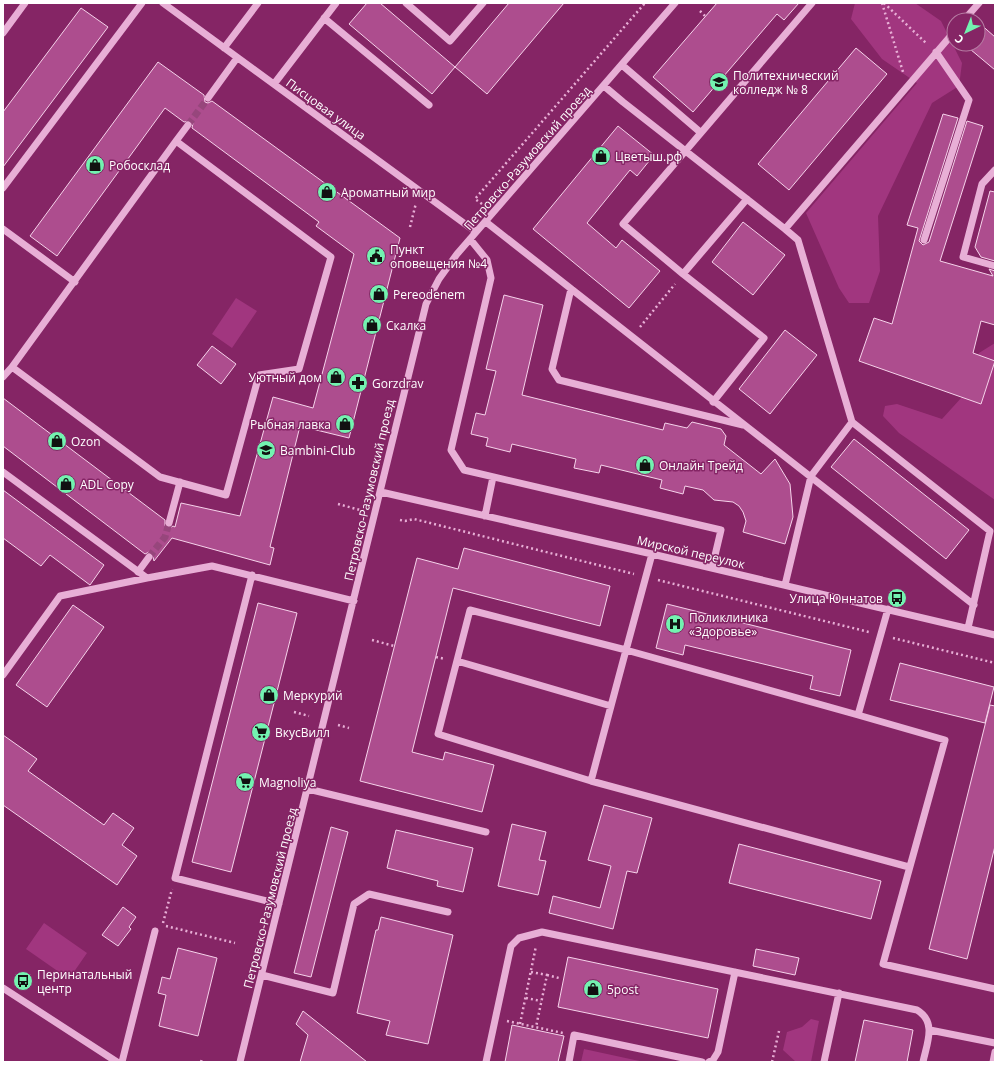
<svg xmlns="http://www.w3.org/2000/svg" width="998" height="1065" font-family="'Open Sans',sans-serif">
<style>
.green{fill:#a1367f}
.building{fill:#ad4d8e;stroke:#f6d3eb}
.lines{fill:none;stroke-linecap:round;stroke-linejoin:round}
.minor-tunnel{stroke:#97467c;stroke-width:7;stroke-dasharray:7 3.5;stroke-linecap:butt}
.path{stroke:#e8afd6;stroke-width:2.5;stroke-dasharray:2 3;stroke-linecap:butt}
.minor{stroke:#e8afd6;stroke-width:7}
.labels{text-anchor:middle;dominant-baseline:central;stroke-width:3;stroke-linejoin:round;paint-order:stroke}
.poi-label{font-size:12px;fill:#fff;stroke:#852565;text-anchor:start}
.street-label{font-size:12px;fill:#fff;stroke:#852565}
</style>
<rect width="100%" height="100%" fill="#852565"/>
<path class="green" d="M 855,3 L 915,3 L 941,21 L 962,63 L 959,86 L 932,103 L 878,216 L 880,271 L 869,303 L 849,303 L 839,288 L 806,213 L 917,83 L 882,59 L 851,19 Z
M 236,298 L 257,311 L 232,348 L 212,334 Z
M 995,343 L 995,500 L 899,433 L 883,416 L 885,406 L 897,404 L 942,419 L 962,397 L 979,353 Z
M 44,923 L 87,953 L 69,979 L 26,949 Z
M 811,1019 L 819,1021 L 811,1062 L 796,1062 L 783,1050 L 787,1032 L 802,1027 Z
M 584,1049 L 644,1062 L 581,1062 Z"/>
<path class="building" d="M 367,3 L 380,3 L 455,67 L 432,94 L 349,24 Z
M 509,3 L 564,3 L 487,94 L 455,67 Z
M 717,3 L 799,3 L 784,20 L 777,14 L 693,112 L 653,77 Z
M 81,8 L 108,27 L 3,167 L 3,112 Z
M 978,22 L 995,37 L 995,70 L 964,44 L 978,44 Z
M 856,48 L 887,74 L 789,190 L 758,164 Z
M 158,62 L 204,95 L 205,102 L 208,103 L 212,101 L 400,238 L 349,438 L 300,426 L 270,547 L 274,548 L 270,565 L 172,538 L 154,561 L 152,553 L 149,552 L 145,554 L 3,446 L 3,398 L 165,520 L 165,526 L 170,528 L 173,526 L 175,527 L 181,503 L 240,516 L 273,397 L 313,408 L 354,254 L 316,226 L 319,222 L 192,128 L 193,123 L 191,121 L 184,122 L 165,108 L 57,256 L 30,236 Z
M 943,114 L 958,118 L 919,241 L 923,245 L 929,242 L 967,121 L 983,126 L 940,261 L 993,276 L 989,269 L 995,271 L 995,325 L 981,321 L 973,353 L 995,361 L 981,404 L 859,361 L 874,318 L 892,324 L 918,228 L 907,225 Z
M 618,126 L 654,155 L 637,176 L 630,170 L 587,223 L 616,248 L 622,240 L 660,271 L 629,308 L 533,229 Z
M 990,191 L 995,192 L 995,261 L 981,257 L 975,247 Z
M 743,222 L 785,255 L 753,295 L 712,262 Z
M 504,295 L 543,305 L 522,395 L 663,430 L 665,423 L 687,428 L 692,422 L 721,429 L 726,436 L 724,445 L 761,474 L 775,459 L 790,484 L 793,517 L 785,544 L 743,532 L 746,521 L 743,512 L 739,506 L 733,502 L 714,500 L 703,490 L 685,486 L 683,494 L 660,488 L 662,480 L 601,465 L 599,473 L 574,468 L 576,459 L 512,444 L 510,452 L 486,446 L 488,438 L 471,434 L 476,413 L 485,415 L 496,371 L 486,369 Z
M 785,330 L 817,355 L 770,414 L 739,389 Z
M 212,346 L 236,364 L 221,384 L 197,365 Z
M 854,439 L 969,530 L 946,559 L 831,467 Z
M 3,490 L 104,565 L 90,585 L 50,555 L 41,566 L 3,538 Z
M 464,548 L 610,586 L 600,626 L 453,588 L 412,752 L 443,760 L 445,752 L 494,765 L 482,812 L 360,781 L 417,558 L 458,569 Z
M 258,603 L 297,613 L 231,872 L 192,862 Z
M 667,604 L 851,650 L 840,696 L 810,689 L 813,676 L 685,645 L 683,655 L 656,648 Z
M 73,605 L 104,627 L 47,707 L 16,685 Z
M 900,663 L 994,687 L 985,723 L 890,700 Z
M 990,705 L 995,706 L 995,846 L 967,959 L 929,949 Z
M 3,735 L 37,759 L 28,771 L 104,825 L 113,813 L 134,828 L 122,845 L 137,856 L 117,885 L 3,805 Z
M 604,805 L 652,818 L 637,873 L 627,871 L 613,929 L 549,913 L 553,896 L 600,908 L 611,866 L 588,860 Z
M 512,824 L 546,832 L 539,860 L 546,861 L 538,895 L 498,886 Z
M 331,827 L 348,832 L 311,977 L 294,973 Z
M 396,830 L 473,848 L 463,892 L 437,886 L 438,881 L 387,868 Z
M 739,844 L 881,881 L 871,919 L 729,883 Z
M 123,907 L 136,917 L 129,927 L 131,929 L 118,946 L 102,935 Z
M 381,917 L 453,935 L 428,1044 L 386,1035 L 390,1021 L 357,1013 L 376,930 L 378,930 Z
M 178,948 L 217,958 L 198,1036 L 159,1026 L 166,995 L 158,993 L 160,986 L 162,977 L 170,979 Z
M 756,949 L 799,958 L 795,975 L 753,966 Z
M 568,957 L 718,989 L 708,1038 L 558,1007 Z
M 303,1011 L 347,1046 L 367,1062 L 300,1062 L 308,1035 L 296,1024 Z
M 864,1020 L 913,1030 L 907,1062 L 855,1062 Z
M 512,1025 L 564,1036 L 558,1062 L 505,1062 Z"/>
<g class="lines">
<path class="minor-tunnel" d="M 188,125 L 208,98
M 149,557 L 165,537 L 169,523"/>
<path class="path" d="M 882,3 L 903,72
M 884,3 L 927,44
M 700,11 L 705,16
M 482,204 L 475,199 L 645,3
M 410,227 L 416,203
M 640,327 L 675,284
M 338,504 L 360,510
M 400,520 L 405,521 L 414,519 L 634,574
M 658,580 L 869,632
M 893,638 L 995,663
M 372,640 L 394,646
M 436,657 L 445,659
M 294,712 L 309,716
M 338,725 L 349,728
M 163,923 L 172,889
M 166,926 L 235,943
M 531,972 L 547,975 L 536,1027
M 547,975 L 559,978
M 526,998 L 541,1001
M 507,1021 L 563,1033
M 520,1024 L 536,946
M 201,1062 L 202,1059
M 772,1062 L 779,1031"/>
<path class="minor" d="M 163,3 L 476,232
M 406,3 L 450,41 L 483,3
M 324,18 L 429,105
M 964,20 L 979,3
M 3,33 L 25,3
M 224,48 L 258,3
M 622,65 L 700,132
M 274,84 L 336,3
M 604,86 L 623,102 L 785,229 L 954,32
M 208,98 L 237,58
M 176,141 L 331,257 L 299,369 L 259,375 L 226,495 L 160,477 L 12,367 L 176,141 L 188,125
M 995,170 L 982,184 L 963,257 L 995,266
M 3,188 L 142,3
M 747,199 L 683,274 L 623,224 L 812,3
M 486,222 L 974,605
M 3,229 L 75,282
M 785,229 L 798,240 L 852,422 L 990,531 L 968,628
M 470,239 L 487,260 L 491,278 L 451,450 L 464,470 L 721,530 L 712,568
M 924,240 L 969,100 L 936,52
M 683,274 L 764,338 L 713,402
M 571,289 L 552,369 L 559,380 L 743,425
M 3,377 L 12,367
M 3,472 L 147,578 L 212,566 L 354,601
M 381,492 L 652,554 L 995,635
M 485,516 L 493,477
M 169,523 L 180,482
M 652,554 L 626,650 L 470,610 L 438,734 L 591,781 L 909,867
M 138,572 L 149,557
M 252,575 L 175,878 L 279,904
M 785,585 L 811,476 L 852,422
M 888,609 L 858,715 L 945,740 L 883,964 L 995,989
M 457,661 L 611,706 L 626,650 L 858,715
M 3,675 L 60,596 L 147,578
M 591,781 L 611,706
M 308,789 L 486,832
M 262,975 L 333,993 L 354,904 L 369,894 L 448,912
M 3,988 L 117,1062
M 930,1030 L 995,1043
M 122,1062 L 155,931
M 240,1062 L 426,304 L 439,279 L 457,254 L 675,3
M 486,1062 L 511,946 L 519,938 L 542,932 L 917,1010 C 937,1022 927,1043 923,1062
M 569,1062 L 574,1035 L 702,1062
M 709,1062 L 713,1060 L 718,1052 L 735,972
M 824,1062 L 839,993
M 993,1062 L 995,1052"/>
</g>
<defs>
<g id="university-disc" transform="scale(1)"><circle r="9.5" fill="#73f2b0" stroke="#852565"/><path d="M0-5L7-2L0 1L-7-2ZM-4 1L0 2.5L4 1V4Q0 6-4 4Z" fill="#111"/></g>
<g id="shop-disc" transform="scale(1)"><circle r="9.5" fill="#73f2b0" stroke="#852565"/><path d="M-5-2.5h2.3a2.7 3.5 0 0 1 5.4 0H5L5.5 6h-11ZM-1.5-2.5h3a1.5 2.3 0 0 0-3 0Z" fill="#111"/></g>
<g id="civic-disc" transform="scale(1)"><circle r="9.5" fill="#73f2b0" stroke="#852565"/><path d="M-.6-6.5H3V-4.5H.6V-3L4-1V1h2V6H-6V1h2V-1L-.6-3ZM-1.2 2.5V6h2.4V2.5Z" fill="#111"/></g>
<g id="pharmacy-disc" transform="scale(1)"><circle r="9.5" fill="#73f2b0" stroke="#852565"/><path d="M-2-6h4v4h4v4h-4v4h-4v-4h-4v-4h4Z" fill="#111"/></g>
<g id="school-disc" transform="scale(1)"><circle r="9.5" fill="#73f2b0" stroke="#852565"/><path d="M0-5L7-2L0 1L-7-2ZM-4 1L0 2.5L4 1V4Q0 6-4 4Z" fill="#111"/></g>
<g id="bus-disc" transform="scale(1)"><circle r="9.5" fill="#73f2b0" stroke="#852565"/><path d="M-5-6H5V4H4V6H2V4H-2V6H-4V4H-5ZM-3.5-4V0h7V-4ZM-3.5 1.2v1.5H-2V1.2ZM2 1.2v1.5H3.5V1.2Z" fill="#111"/></g>
<g id="hospital-disc" transform="scale(1)"><circle r="9.5" fill="#73f2b0" stroke="#852565"/><path d="M-5-5h3v3.5h4V-5h3V5h-3V1.5h-4V5h-3Z" fill="#111"/></g>
<g id="supermarket-disc" transform="scale(1)"><circle r="9.5" fill="#73f2b0" stroke="#852565"/><path d="M-6-5.5h2.5l.6 2H6L4.5 2H-2.5L-4.4-4H-6ZM-1.5 3.2a1.3 1.3 0 1 0 .1 0ZM3 3.2a1.3 1.3 0 1 0 .1 0Z" fill="#111"/></g>
</defs>
<g fill-rule="evenodd">
<use href="#university-disc" x="719" y="82"/>
<use href="#shop-disc" x="601" y="156"/>
<use href="#shop-disc" x="95" y="165"/>
<use href="#shop-disc" x="327" y="192"/>
<use href="#civic-disc" x="376" y="256"/>
<use href="#shop-disc" x="379" y="294"/>
<use href="#shop-disc" x="372" y="325"/>
<use href="#shop-disc" x="336" y="377"/>
<use href="#pharmacy-disc" x="358" y="383"/>
<use href="#shop-disc" x="345" y="424"/>
<use href="#shop-disc" x="57" y="441"/>
<use href="#school-disc" x="266" y="450"/>
<use href="#shop-disc" x="645" y="465"/>
<use href="#shop-disc" x="66" y="484"/>
<use href="#bus-disc" x="897" y="598"/>
<use href="#hospital-disc" x="675" y="624"/>
<use href="#shop-disc" x="269" y="695"/>
<use href="#supermarket-disc" x="261" y="732"/>
<use href="#supermarket-disc" x="245" y="782"/>
<use href="#bus-disc" x="23" y="981"/>
<use href="#shop-disc" x="593" y="989"/>
</g>
<g class="labels">
<g class="poi-label">
<text x="733" y="75">Политехнический<tspan x="733" dy="14">колледж № 8</tspan></text>
<text x="615" y="156">Цветыш.рф</text>
<text x="109" y="165">Робосклад</text>
<text x="341" y="192">Ароматный мир</text>
<text x="390" y="249">Пункт<tspan x="390" dy="14">оповещения №4</tspan></text>
<text x="393" y="294">Pereodenem</text>
<text x="386" y="325">Скалка</text>
<text x="322" y="377" text-anchor="end">Уютный дом</text>
<text x="372" y="383">Gorzdrav</text>
<text x="331" y="424" text-anchor="end">Рыбная лавка</text>
<text x="71" y="441">Ozon</text>
<text x="280" y="450">Bambini-Club</text>
<text x="659" y="465">Онлайн Трейд</text>
<text x="80" y="484">ADL Copy</text>
<text x="883" y="598" text-anchor="end">Улица Юннатов</text>
<text x="689" y="617">Поликлиника<tspan x="689" dy="14">«Здоровье»</tspan></text>
<text x="283" y="695">Меркурий</text>
<text x="275" y="732">ВкусВилл</text>
<text x="259" y="782">Magnoliya</text>
<text x="37" y="974">Перинатальный<tspan x="37" dy="14">центр</tspan></text>
<text x="607" y="989">5post</text>
</g>
<g class="street-label">
<text transform="translate(326 109) rotate(36)">Писцовая улица</text>
<text transform="translate(527 158) rotate(-49)">Петровско-Разумовский проезд</text>
<text transform="translate(369 490) rotate(-77)">Петровско-Разумовский проезд</text>
<text transform="translate(691 552) rotate(13)">Мирской переулок</text>
<text transform="translate(270 898) rotate(-76)">Петровско-Разумовский проезд</text>
</g>
</g>
<rect width="998" height="1065" fill="none" stroke="#ffffff" stroke-width="8"/>
<g transform="translate(966 32) rotate(223)"><circle r="19" fill="#852565" stroke="#b67ca3"/>
<path d="M0-3L7 15L0 10L-7 15Z" fill="#73f2b0"/>
<text y="-6" font-size="11" font-weight="bold" text-anchor="middle" fill="#ffffff">С</text>
</g>
</svg>
